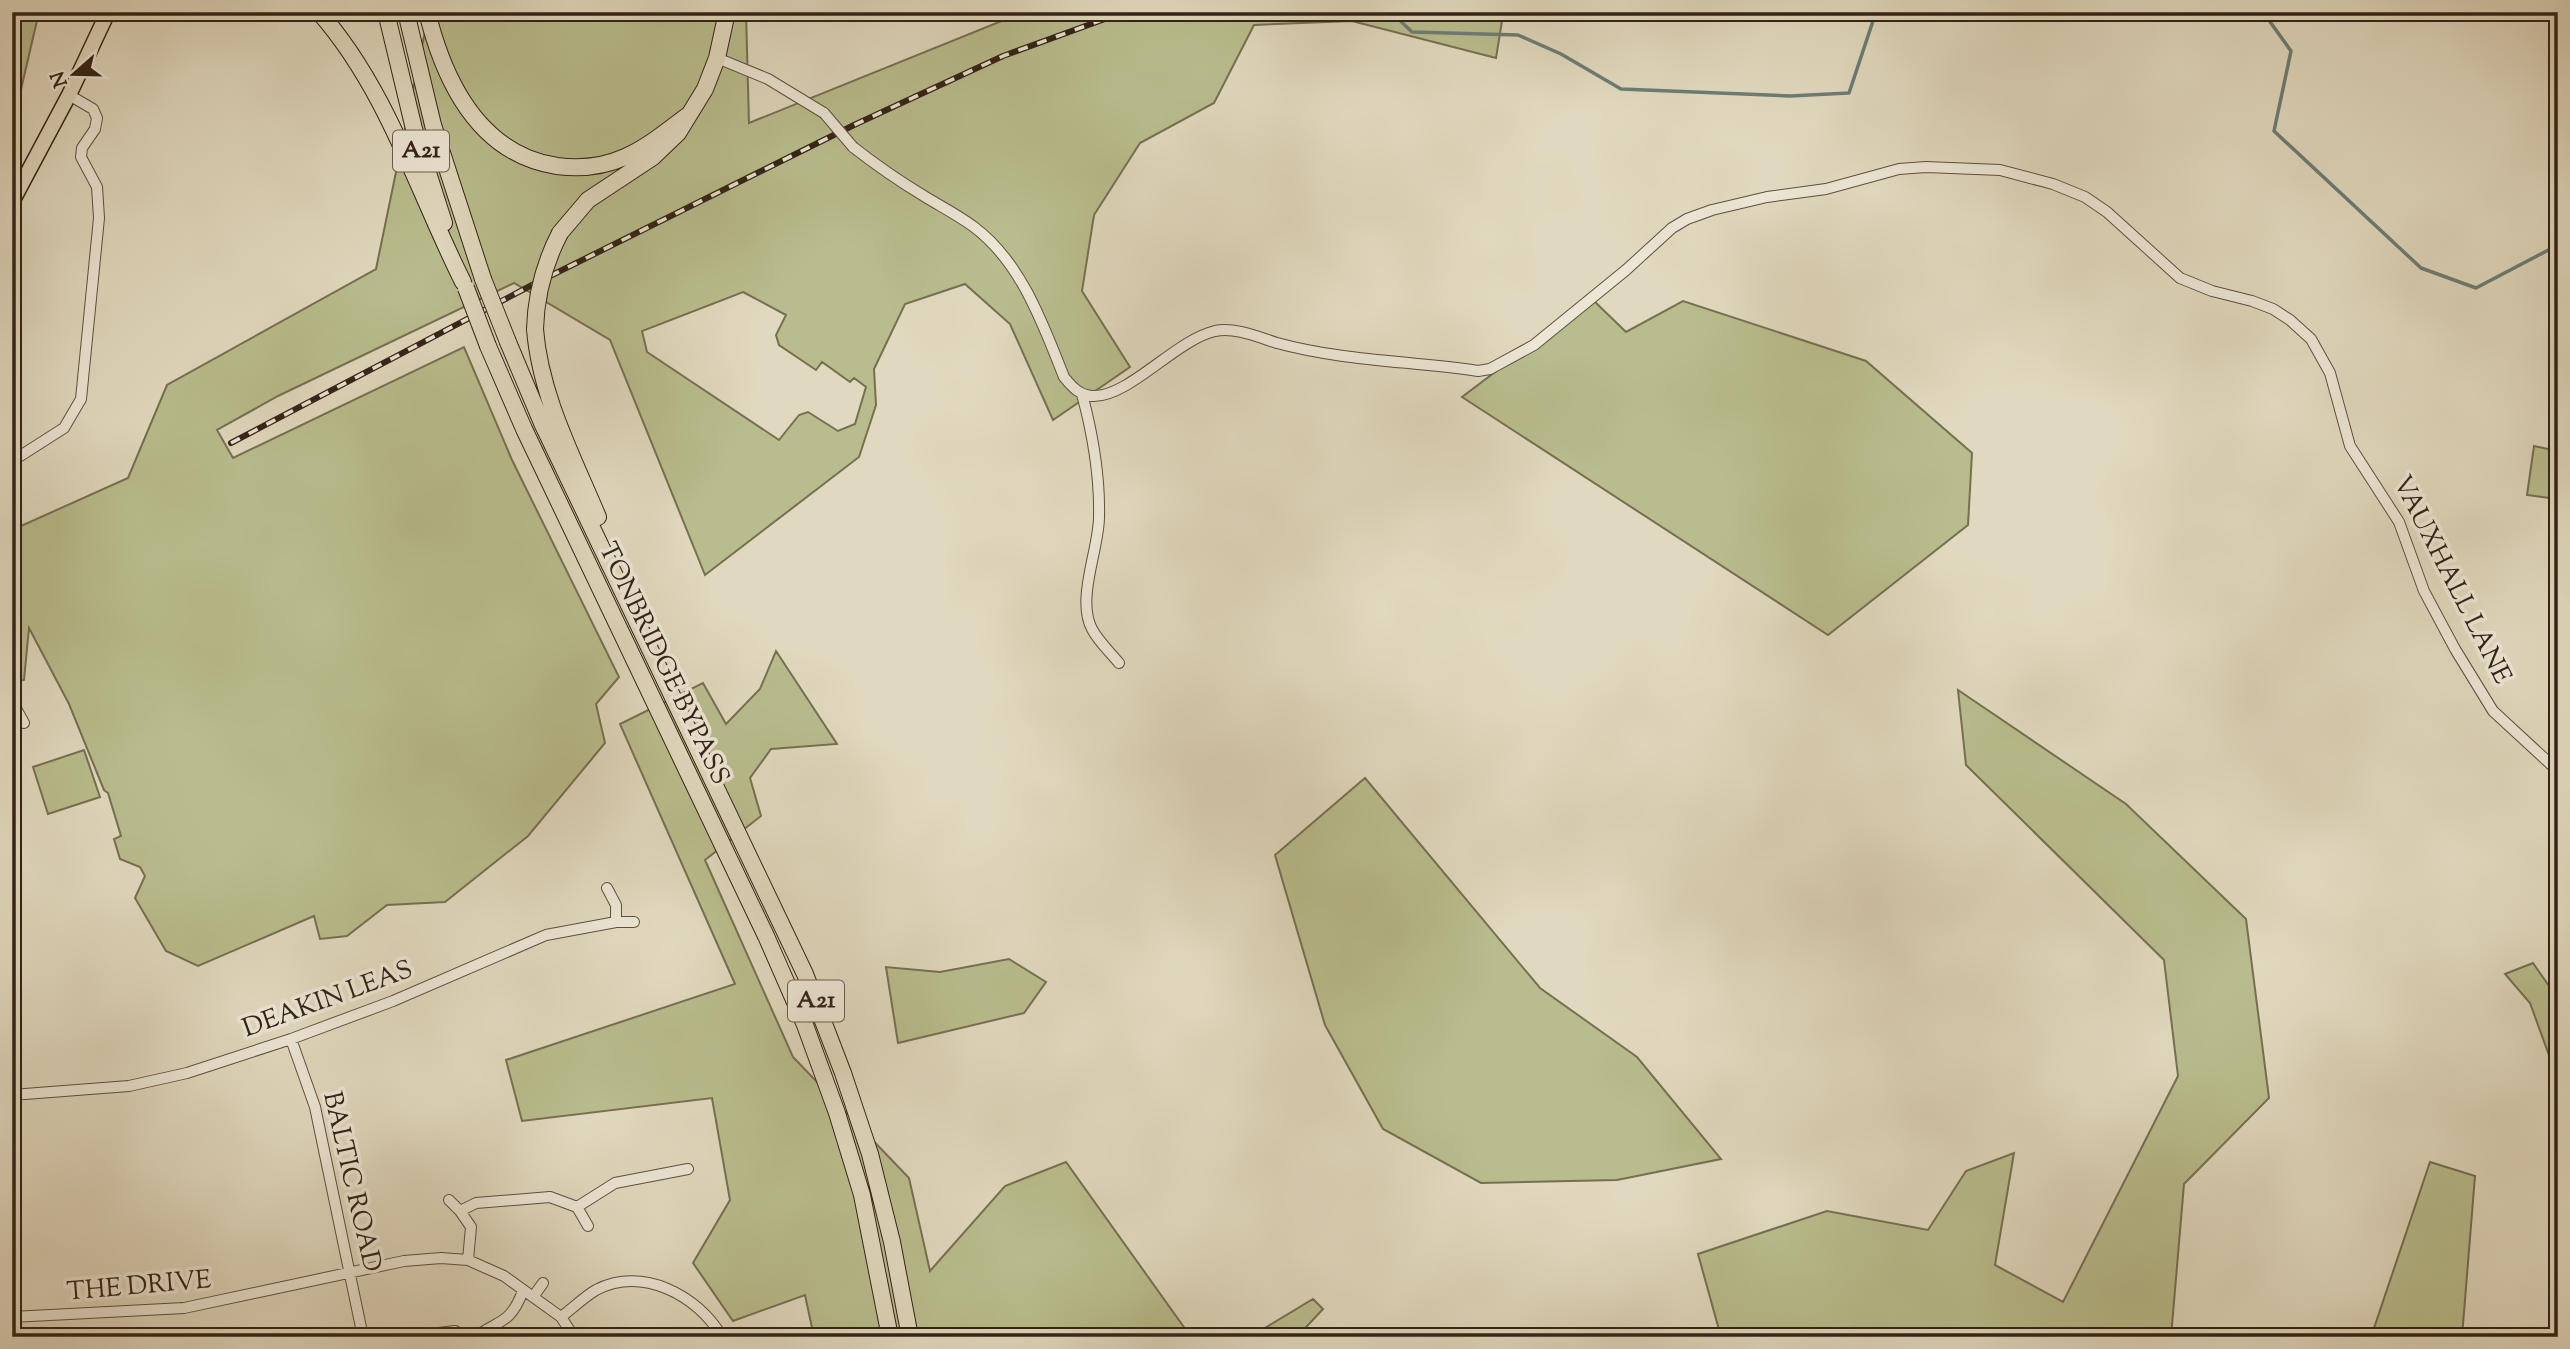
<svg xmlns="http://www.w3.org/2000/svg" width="2570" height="1349" font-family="'Sorts Mill Goudy',serif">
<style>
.green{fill:#b9bd8e;stroke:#767052;stroke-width:2;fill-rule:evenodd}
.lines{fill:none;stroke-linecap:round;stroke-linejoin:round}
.stream{stroke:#6d7d75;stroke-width:3.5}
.minor-casing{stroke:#5e5040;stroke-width:12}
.primary-casing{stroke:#322216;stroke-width:17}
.trunk-casing{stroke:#322216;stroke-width:18}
.minor{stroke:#ece6d5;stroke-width:10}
.primary{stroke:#e1d9bf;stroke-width:14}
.trunk{stroke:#e1d9bf;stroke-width:16}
.rail-casing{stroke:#322216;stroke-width:6}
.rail{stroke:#ece6d5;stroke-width:3.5;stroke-dasharray:10;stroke-linecap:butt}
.minor-bridge-casing{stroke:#5e5040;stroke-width:12;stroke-linecap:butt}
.trunk-bridge-casing{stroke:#322216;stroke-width:18;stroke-linecap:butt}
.minor-bridge{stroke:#ece6d5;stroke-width:10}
.trunk-bridge{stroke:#e1d9bf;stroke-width:16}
.labels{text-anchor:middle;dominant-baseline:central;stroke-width:7;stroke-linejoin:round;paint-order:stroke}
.shield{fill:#ece6d5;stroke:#6a5d4f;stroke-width:2}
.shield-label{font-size:24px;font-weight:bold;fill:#322216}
.street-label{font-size:26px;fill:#322216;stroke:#ece6d5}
</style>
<rect width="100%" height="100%" fill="#e1d9bf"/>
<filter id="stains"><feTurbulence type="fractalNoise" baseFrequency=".00286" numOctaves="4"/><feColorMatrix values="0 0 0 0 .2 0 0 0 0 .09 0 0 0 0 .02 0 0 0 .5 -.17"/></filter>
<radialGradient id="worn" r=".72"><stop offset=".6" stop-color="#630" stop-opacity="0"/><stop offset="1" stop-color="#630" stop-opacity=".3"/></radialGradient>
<path class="green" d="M 12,12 L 39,12 L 16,111 L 12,110 Z
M 429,12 L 746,12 L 749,123 L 1024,12 L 1501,12 L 1503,15 L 1496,58 L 1352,21 L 1254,25 L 1214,103 L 1140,143 L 1094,215 L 1082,291 L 1130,367 L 1053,420 L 1010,324 L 965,284 L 905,304 L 874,369 L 876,405 L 859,457 L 705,575 L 610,340 L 514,283 L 278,396 L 217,430 L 233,458 L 464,347 L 512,460 L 619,677 L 596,704 L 605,743 L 528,836 L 445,902 L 387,905 L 347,936 L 320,939 L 314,916 L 198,966 L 166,951 L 135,898 L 145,876 L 140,867 L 120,859 L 114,839 L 121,836 L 108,793 L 104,790 L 69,704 L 29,628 L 24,680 L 12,682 L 12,530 L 128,478 L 167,385 L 376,269 ZM 743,292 L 786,315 L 776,335 L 779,345 L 816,370 L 822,362 L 850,382 L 854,378 L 866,387 L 855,424 L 838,431 L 808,412 L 799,415 L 779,440 L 647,352 L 642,331 Z
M 1592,299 L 1626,332 L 1683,301 L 1866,361 L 1972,453 L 1968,525 L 1828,635 L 1462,397 Z
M 2534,446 L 2558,451 L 2558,499 L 2527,495 Z
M 776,651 L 837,744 L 771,749 L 750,778 L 761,816 L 705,860 L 793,1057 L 909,1178 L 930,1271 L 1005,1186 L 1066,1162 L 1191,1337 L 814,1337 L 805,1295 L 733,1321 L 693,1263 L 730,1200 L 712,1098 L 522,1121 L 506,1060 L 735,984 L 620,724 L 703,683 L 726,724 L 760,689 Z
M 1958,690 L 2126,804 L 2246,919 L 2269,1098 L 2184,1184 L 2171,1337 L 1721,1337 L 1698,1254 L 1827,1211 L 1928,1230 L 1966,1171 L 2014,1153 L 1995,1265 L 2063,1302 L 2178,1076 L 2164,960 L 1966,765 Z
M 84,750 L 100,797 L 48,814 L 33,767 Z
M 1365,778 L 1540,988 L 1637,1057 L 1721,1159 L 1617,1180 L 1481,1183 L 1383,1129 L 1325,1025 L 1275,855 Z
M 1009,959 L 1046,982 L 1024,1013 L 898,1043 L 886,967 L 940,972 Z
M 2533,963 L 2558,999 L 2558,1080 L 2530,1003 L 2505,974 Z
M 2430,1162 L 2475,1176 L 2462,1337 L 2371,1337 Z
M 1313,1299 L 1323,1309 L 1297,1337 L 1250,1337 Z"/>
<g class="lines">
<path class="stream" d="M 1391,12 L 1412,32 L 1518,35 L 1561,54 L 1621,89 L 1790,96 L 1849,93 L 1876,12
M 2263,12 L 2291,51 L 2274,131 L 2421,268 L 2476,288 L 2558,245"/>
<g class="minor-casing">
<path id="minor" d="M 717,58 L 768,79 L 824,113
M 853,147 C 876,165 899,181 924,196 C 940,206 958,215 974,227 C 1021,262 1043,324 1064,377 C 1072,387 1080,396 1094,396 C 1130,396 1176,340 1215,331 C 1235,327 1258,337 1277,343 C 1343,361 1411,361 1478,371 L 1490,369 L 1534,345 L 1626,270 L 1672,228 L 1687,219 L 1712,210 L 1767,197 L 1826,189 L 1899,169 L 1926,167 L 2000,170 L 2053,184 L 2085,197 L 2107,212 L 2180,278 L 2212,291 L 2252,301 L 2273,309 L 2290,320 L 2311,339 L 2330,373 L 2350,446 L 2399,522 L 2424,591 L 2455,649 L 2493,711 L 2558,771
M 1082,394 C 1093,435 1100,475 1099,517 C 1099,549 1076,599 1092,629 C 1098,641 1110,652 1119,663
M 12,452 L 17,458 L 64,428 L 81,399 L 99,218 L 97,187 L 81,157 L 82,148 L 95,129 L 97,118 L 93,109 L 69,95
M 14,705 L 24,723
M 616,922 L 634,922
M 291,1039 L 315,1107 L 363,1337
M 12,1095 L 129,1086 L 187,1073 L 291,1039 L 393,1001 L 546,935 L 616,922 L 616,905 L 607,888
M 449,1200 L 460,1211
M 577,1207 L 588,1226
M 468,1260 L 471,1227 L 460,1211 L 476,1203 L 550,1197 L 577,1207 L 615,1183 L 688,1169
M 533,1297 L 543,1283
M 12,1317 L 184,1308 L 404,1261 L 441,1258 L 468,1260 L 504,1276 L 561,1317 L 574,1337
M 561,1317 C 573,1308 584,1297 596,1290 C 642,1266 698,1295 722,1337
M 430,1334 L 455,1331 L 465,1337
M 475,1337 C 501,1319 510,1324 523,1291
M 746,1337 L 753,1334 L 757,1337"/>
</g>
<g class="primary-casing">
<path id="primary" d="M 12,202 L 69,95 L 108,12"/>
</g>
<g class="trunk-casing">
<path id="trunk" d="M 319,12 C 387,89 418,192 463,282
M 386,12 L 414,129 L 444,223
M 406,12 L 433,125 L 483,279
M 427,12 C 444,81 479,154 557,166 C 580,169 603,167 625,157 C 648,147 668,130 687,116
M 560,233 L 588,200 L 653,157 L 678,133 L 705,89 L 717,58 L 727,12
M 535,329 C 540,395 573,457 598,517
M 508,342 L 542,423 L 805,974 L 843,1073 L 870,1154 L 892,1242 L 910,1337
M 488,346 L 524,429 L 766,936 L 805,1025 L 837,1113 L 862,1195 L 890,1337"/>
</g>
<use href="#minor" class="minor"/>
<use href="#primary" class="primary"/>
<use href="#trunk" class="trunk"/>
<g class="rail-casing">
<path id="rail" d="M 231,443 L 532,285 L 854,125 L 1003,56 L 1124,12"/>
</g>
<use href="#rail" class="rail"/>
<g class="minor-bridge-casing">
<path id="minor-bridge" d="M 824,113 L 853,147"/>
</g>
<g class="trunk-bridge-casing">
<path id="trunk-bridge" d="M 483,279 L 508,342
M 466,288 L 488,346
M 535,329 C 536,294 544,264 560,233"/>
</g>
<use href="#minor-bridge" class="minor-bridge"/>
<use href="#trunk-bridge" class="trunk-bridge"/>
</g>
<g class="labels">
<g class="shield">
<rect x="393" y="130.5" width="56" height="41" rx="5"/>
<rect x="788" y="980.5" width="56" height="41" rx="5"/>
</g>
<g class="shield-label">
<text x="421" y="151">A21</text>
<text x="816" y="1001">A21</text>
</g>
<g class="street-label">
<text transform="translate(2451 580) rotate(63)">VAUXHALL LANE</text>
<text transform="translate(663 664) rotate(64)">TONBRIDGE BYPASS</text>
<text transform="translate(328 1000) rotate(-20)">DEAKIN LEAS</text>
<text transform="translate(351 1182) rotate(77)">BALTIC ROAD</text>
<text transform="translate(139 1287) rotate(-5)">THE DRIVE</text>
</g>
</g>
<rect width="2570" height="1349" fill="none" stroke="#e1d9bf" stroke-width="42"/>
<rect x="14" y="14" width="2542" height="1321" fill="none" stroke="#322216" stroke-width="3.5"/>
<rect x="21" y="21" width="2528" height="1307" fill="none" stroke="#322216" stroke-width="2"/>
<g transform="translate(74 74) rotate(250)" stroke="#ece6d5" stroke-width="5" paint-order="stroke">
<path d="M0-5L12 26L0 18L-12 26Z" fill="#322216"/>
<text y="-10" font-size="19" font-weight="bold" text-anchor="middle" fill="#322216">N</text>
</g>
<rect width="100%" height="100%" filter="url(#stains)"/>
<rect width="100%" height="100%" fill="url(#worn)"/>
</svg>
